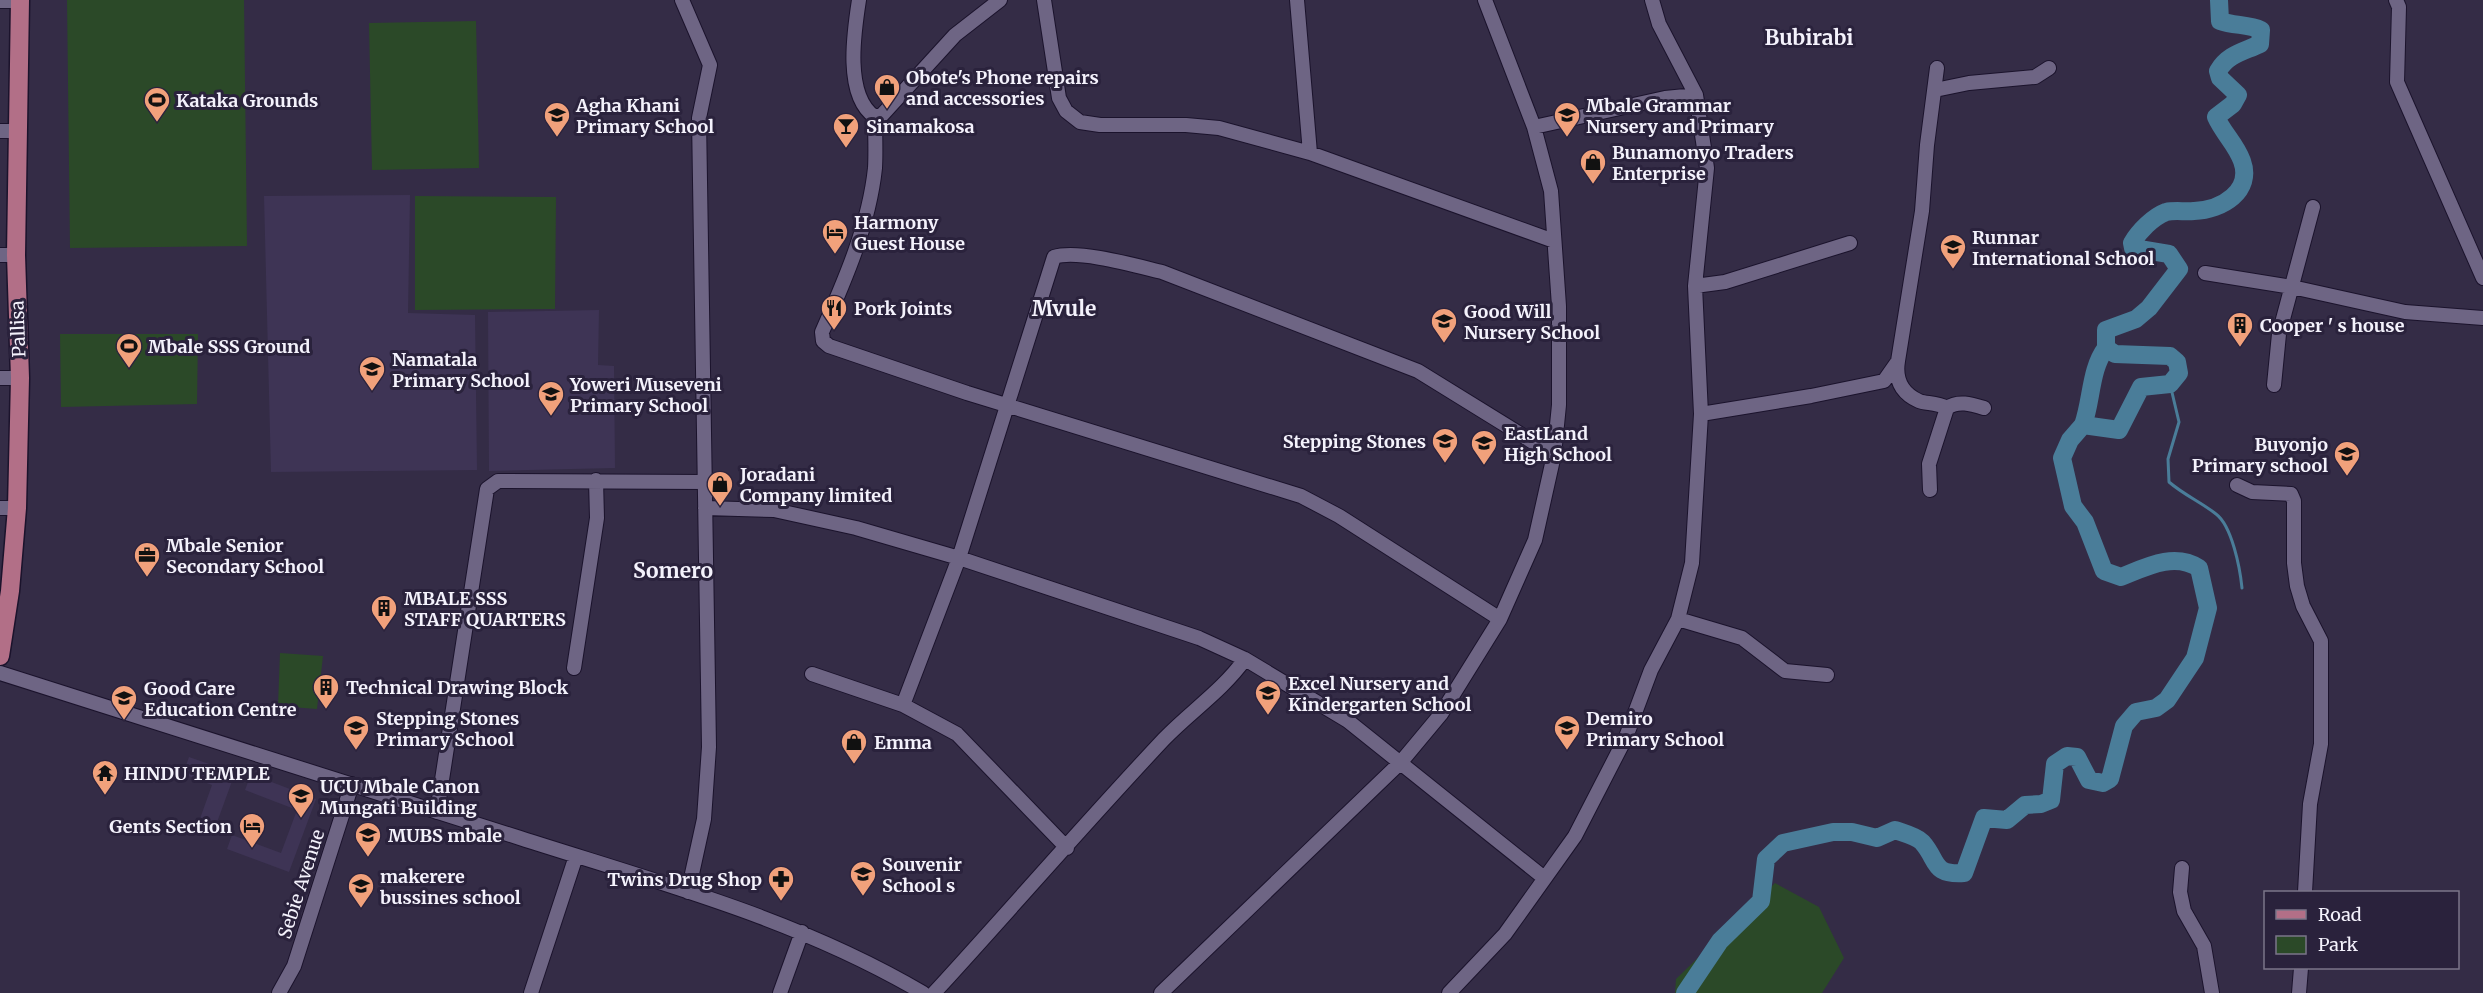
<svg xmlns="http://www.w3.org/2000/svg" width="2483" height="993" font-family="Merriweather,serif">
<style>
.built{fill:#3e3455}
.green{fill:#2b4928}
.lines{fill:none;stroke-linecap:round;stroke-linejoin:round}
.stream{stroke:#4a7d99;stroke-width:3}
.river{stroke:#4a7d99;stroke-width:18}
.minor-casing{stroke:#1b132c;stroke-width:16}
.major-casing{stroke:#1b132c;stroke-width:21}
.minor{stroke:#6e6584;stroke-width:14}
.major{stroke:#b26f87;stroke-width:18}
.labels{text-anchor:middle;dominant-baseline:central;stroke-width:6;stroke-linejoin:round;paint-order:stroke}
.poi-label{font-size:18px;font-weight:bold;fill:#f4f2fc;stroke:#2a223c;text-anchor:start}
.street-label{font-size:18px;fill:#f4f2fc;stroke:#2a223c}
.quarter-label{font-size:21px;font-weight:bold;fill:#f4f2fc;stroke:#2a223c}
</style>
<rect width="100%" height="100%" fill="#342c46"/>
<path class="built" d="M 410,195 L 408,313 L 475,315 L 477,470 L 271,472 L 264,196 Z
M 599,310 L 598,365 L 614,366 L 615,468 L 489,471 L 488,312 Z
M 189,757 L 235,773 L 212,836 L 196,830 L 212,785 L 183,774 Z
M 251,774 L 316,799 L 289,872 L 227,849 L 232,835 L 281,853 L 297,810 L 245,790 Z"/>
<path class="green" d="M 67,0 L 244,0 L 247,246 L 70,248 Z
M 476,21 L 479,168 L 372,170 L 369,23 Z
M 415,196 L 556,197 L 555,309 L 415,310 Z
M 60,334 L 198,334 L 197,404 L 61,407 Z
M 280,653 L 323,656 L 317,709 L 278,706 Z
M 1775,883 L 1819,907 L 1844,958 L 1822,993 L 1675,993 L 1676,979 Z"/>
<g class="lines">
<path class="stream" d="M 2170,384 L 2179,422 L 2168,459 L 2169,482 C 2184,495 2201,502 2216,514 C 2232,526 2240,568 2242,588"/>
<path class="river" d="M 2083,425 C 2092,400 2090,369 2106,348
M 1685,993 L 1720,941 L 1761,901 L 1766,859 L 1783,843 L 1833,832 L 1852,832 L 1877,838 L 1895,830 C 1903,833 1916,836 1922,842 C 1939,861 1931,875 1964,873 L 1984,818 L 2007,820 L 2025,805 L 2041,804 L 2051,800 L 2055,764 L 2067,756 L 2077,757 L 2089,780 L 2103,783 L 2110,779 L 2124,726 L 2136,712 L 2156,708 L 2167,700 L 2195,658 L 2208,608 L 2199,568 C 2174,552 2146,567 2121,577 L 2104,571 L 2085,522 L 2073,506 L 2062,458 L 2070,440 L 2083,425 L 2119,430 L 2141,387 L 2170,384 L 2179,373 L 2177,362 L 2170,356 L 2115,354 L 2106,348 L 2106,330 L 2136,319 L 2149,308 L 2179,269 L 2169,254 L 2133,248 L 2132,243 C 2139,231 2153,217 2166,212 C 2175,210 2185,212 2194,211 C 2222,210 2253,191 2242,161 C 2236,144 2223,133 2216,117 L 2233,104 L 2238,95 L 2220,78 L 2218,71 C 2228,54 2243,52 2260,44 L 2261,30 C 2249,24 2234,26 2220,21 L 2219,0"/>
<g class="minor-casing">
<path id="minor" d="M 682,0 L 710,65 L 699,118 L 709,747 L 704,819 L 688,892
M 859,0 C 854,32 844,96 875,117 L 882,115 L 955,35 L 1000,0
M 1044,0 L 1059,98 L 1066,111 L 1080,122 L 1100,125 L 1186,125 L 1219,128 L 1310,153 L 1554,241
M 1297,0 L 1310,153
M 1652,0 L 1659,24 L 1696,95
M 2396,0 L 2399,7 L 2397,82 L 2483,278
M 0,1 L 20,1
M 1935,90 L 1969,83 L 2035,77 L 2049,68
M 875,117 C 875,134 876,151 875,168 C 869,225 845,280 822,332 L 823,341 L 829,346 L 967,393 L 1301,496 L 1339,516 L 1500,619
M 0,131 L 18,131
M 0,255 L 16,255
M 2205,273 L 2292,287 L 2405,312 L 2483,318
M 1695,286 L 1725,282 L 1850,243
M 1898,361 C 1895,379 1901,393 1919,401 C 1926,404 1936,402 1947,408 C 1958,400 1971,404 1984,408
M 0,378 L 20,378
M 2274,385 L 2279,334 L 2313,207
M 1701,414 L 1811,396 L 1884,381 L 1898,361 L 1922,211 L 1927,145 L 1937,68
M 2237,485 L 2252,492 L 2291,494 L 2294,501 L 2294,563 L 2297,586 L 2303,606 L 2321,641 L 2321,744 L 2310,804 L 2305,892
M 1930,490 L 1929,464 L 1947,408
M 0,508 L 17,508
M 705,508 L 774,510 L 856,528 L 959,558 L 1199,638 L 1245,659 L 1348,721 L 1543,877
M 1678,619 L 1742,638 L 1785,671 L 1827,675
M 574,668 L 597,518 L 596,480
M 0,673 C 174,728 347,783 520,838 C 657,882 798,919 923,993
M 812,674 L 903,705 L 957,734 L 1067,848
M 903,705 L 959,558 L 1054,257 C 1078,249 1137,266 1162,272 L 1418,371 L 1554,455
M 437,812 L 487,489 L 498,481 L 705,482
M 2182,868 L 2180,892 L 2184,911 L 2204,946 L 2212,993
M 279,993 L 294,966 L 352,784
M 531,993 L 576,856
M 780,993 L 802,932
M 934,993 C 1011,909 1086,822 1164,739 C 1191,711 1222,691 1245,659
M 1161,993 L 1401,762 L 1441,714 L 1500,619 L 1535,540 L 1554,455 L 1559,405 L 1559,306 L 1551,191 L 1534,127 L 1485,0
M 1449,993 L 1505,934 L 1575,836 L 1626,737 L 1651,670 L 1678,619 L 1692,563 L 1701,414 L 1695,286 L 1707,168 L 1696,95 L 1665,98 L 1534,127
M 2299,993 L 2301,968"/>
</g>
<g class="major-casing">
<path id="major" d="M 0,656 L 10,591 L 17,508 L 20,378 L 16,255 L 20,0"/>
</g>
<use href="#minor" class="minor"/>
<use href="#major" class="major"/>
</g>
<defs>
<g id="shop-pin" transform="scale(1.35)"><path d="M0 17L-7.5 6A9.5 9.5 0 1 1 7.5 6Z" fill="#f1a17b" stroke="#2a223c"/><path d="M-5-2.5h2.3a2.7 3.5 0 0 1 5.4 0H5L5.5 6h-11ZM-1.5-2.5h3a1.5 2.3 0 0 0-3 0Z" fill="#111"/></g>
<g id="stadium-pin" transform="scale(1.35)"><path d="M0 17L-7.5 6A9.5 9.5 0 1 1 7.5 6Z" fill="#f1a17b" stroke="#2a223c"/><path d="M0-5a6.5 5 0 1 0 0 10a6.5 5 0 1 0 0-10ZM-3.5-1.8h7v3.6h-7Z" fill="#111"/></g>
<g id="school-pin" transform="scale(1.35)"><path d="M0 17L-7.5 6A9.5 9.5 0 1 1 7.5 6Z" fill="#f1a17b" stroke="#2a223c"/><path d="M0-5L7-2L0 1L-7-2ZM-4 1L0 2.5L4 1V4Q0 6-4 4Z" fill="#111"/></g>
<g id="bar-pin" transform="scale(1.35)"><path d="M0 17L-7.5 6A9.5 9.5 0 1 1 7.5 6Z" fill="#f1a17b" stroke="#2a223c"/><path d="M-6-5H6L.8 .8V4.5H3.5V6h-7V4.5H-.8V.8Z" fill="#111"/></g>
<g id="hotel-pin" transform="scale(1.35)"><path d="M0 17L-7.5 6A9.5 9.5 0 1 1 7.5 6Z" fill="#f1a17b" stroke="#2a223c"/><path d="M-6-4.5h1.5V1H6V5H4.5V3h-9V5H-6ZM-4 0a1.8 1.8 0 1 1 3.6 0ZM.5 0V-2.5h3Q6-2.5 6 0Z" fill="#111"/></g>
<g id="restaurant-pin" transform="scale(1.35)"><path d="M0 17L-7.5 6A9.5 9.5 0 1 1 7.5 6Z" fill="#f1a17b" stroke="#2a223c"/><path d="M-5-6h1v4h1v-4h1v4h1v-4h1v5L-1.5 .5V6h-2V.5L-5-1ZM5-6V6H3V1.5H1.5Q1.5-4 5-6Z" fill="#111"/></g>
<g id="building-pin" transform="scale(1.35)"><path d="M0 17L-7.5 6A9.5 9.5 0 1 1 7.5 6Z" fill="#f1a17b" stroke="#2a223c"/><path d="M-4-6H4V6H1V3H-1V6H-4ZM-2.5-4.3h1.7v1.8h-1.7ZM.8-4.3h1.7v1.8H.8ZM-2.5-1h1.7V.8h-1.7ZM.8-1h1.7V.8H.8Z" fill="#111"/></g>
<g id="office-pin" transform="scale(1.35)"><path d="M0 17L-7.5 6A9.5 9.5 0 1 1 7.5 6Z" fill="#f1a17b" stroke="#2a223c"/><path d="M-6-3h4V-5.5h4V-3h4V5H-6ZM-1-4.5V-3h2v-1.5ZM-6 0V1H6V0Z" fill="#111"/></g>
<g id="temple-pin" transform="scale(1.35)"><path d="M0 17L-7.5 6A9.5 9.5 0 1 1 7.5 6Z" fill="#f1a17b" stroke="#2a223c"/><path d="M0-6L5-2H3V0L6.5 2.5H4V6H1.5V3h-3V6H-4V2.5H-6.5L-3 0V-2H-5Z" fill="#111"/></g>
<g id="university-pin" transform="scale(1.35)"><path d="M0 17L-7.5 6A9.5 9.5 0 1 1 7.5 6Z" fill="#f1a17b" stroke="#2a223c"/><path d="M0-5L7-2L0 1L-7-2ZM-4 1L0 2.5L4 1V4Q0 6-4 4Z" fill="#111"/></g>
<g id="pharmacy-pin" transform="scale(1.35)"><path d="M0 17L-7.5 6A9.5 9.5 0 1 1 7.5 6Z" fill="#f1a17b" stroke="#2a223c"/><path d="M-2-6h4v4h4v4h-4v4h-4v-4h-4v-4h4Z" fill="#111"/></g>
</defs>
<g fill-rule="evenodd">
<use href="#shop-pin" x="887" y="87"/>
<use href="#stadium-pin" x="157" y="100"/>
<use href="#school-pin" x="557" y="115"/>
<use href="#school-pin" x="1567" y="115"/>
<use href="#bar-pin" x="846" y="126"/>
<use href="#shop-pin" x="1593" y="162"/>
<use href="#hotel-pin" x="835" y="232"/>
<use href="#school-pin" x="1953" y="247"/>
<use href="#restaurant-pin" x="834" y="308"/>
<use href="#school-pin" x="1444" y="321"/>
<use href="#building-pin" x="2240" y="325"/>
<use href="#stadium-pin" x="129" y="346"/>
<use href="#school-pin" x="372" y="369"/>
<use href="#school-pin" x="551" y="394"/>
<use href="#school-pin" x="1445" y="441"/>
<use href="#school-pin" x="1484" y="443"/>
<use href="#school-pin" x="2347" y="454"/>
<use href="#shop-pin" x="720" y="484"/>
<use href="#office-pin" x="147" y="555"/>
<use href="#building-pin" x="384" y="608"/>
<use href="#building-pin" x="326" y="687"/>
<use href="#school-pin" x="1268" y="693"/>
<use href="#school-pin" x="124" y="698"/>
<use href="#school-pin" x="356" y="728"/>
<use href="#school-pin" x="1567" y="728"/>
<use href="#shop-pin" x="854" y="742"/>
<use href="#temple-pin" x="105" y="773"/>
<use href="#university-pin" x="301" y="796"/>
<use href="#hotel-pin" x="252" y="826"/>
<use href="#university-pin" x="368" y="835"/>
<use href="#school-pin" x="863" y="874"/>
<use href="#pharmacy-pin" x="781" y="879"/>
<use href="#school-pin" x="361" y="886"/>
</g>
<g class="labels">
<g class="poi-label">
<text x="906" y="77">Obote's Phone repairs<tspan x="906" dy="21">and accessories</tspan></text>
<text x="176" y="100">Kataka Grounds</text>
<text x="576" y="105">Agha Khani<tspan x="576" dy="21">Primary School</tspan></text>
<text x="1586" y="105">Mbale Grammar<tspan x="1586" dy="21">Nursery and Primary</tspan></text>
<text x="866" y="126">Sinamakosa</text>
<text x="1612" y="152">Bunamonyo Traders<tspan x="1612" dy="21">Enterprise</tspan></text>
<text x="854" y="222">Harmony<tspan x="854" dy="21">Guest House</tspan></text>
<text x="1972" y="237">Runnar<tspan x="1972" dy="21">International School</tspan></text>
<text x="854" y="308">Pork Joints</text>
<text x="1464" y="311">Good Will<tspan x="1464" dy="21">Nursery School</tspan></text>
<text x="2260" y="325">Cooper ' s house</text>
<text x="148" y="346">Mbale SSS Ground</text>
<text x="392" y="359">Namatala<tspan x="392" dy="21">Primary School</tspan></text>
<text x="570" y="384">Yoweri Museveni<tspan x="570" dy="21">Primary School</tspan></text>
<text x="1504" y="433">EastLand<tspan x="1504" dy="21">High School</tspan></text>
<text x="1426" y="441" text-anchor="end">Stepping Stones</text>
<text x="2328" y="444" text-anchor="end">Buyonjo<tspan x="2328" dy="21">Primary school</tspan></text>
<text x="740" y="474">Joradani<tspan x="740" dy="21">Company limited</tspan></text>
<text x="166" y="545">Mbale Senior<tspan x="166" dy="21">Secondary School</tspan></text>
<text x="404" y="598">MBALE SSS<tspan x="404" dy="21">STAFF QUARTERS</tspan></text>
<text x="1288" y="683">Excel Nursery and<tspan x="1288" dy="21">Kindergarten School</tspan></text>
<text x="346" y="687">Technical Drawing Block</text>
<text x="144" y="688">Good Care<tspan x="144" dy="21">Education Centre</tspan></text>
<text x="376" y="718">Stepping Stones<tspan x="376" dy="21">Primary School</tspan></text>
<text x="1586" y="718">Demiro<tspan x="1586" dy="21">Primary School</tspan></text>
<text x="874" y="742">Emma</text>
<text x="124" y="773">HINDU TEMPLE</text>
<text x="320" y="786">UCU Mbale Canon<tspan x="320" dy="21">Mungati Building</tspan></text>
<text x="232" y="826" text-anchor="end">Gents Section</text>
<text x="388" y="835">MUBS mbale</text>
<text x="882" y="864">Souvenir<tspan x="882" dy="21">School s</tspan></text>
<text x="380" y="876">makerere<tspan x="380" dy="21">bussines school</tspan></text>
<text x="762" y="879" text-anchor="end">Twins Drug Shop</text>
</g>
<g class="street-label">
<text transform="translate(18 329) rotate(-92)">Pallisa</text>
<text transform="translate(301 884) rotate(-72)">Sebie Avenue</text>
</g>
<g class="quarter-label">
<text x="1809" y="37">Bubirabi</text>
<text x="1064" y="308">Mvule</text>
<text x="673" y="570">Somero</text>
</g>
</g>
<rect x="2264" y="891" width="195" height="78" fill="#2a223c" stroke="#7b7589" stroke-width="1.5"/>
<rect x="2276" y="910" width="30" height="9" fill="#b26f87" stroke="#7b7589" stroke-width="1.5"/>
<text x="2318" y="921" font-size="18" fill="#f4f2fc">Road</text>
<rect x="2276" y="936" width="30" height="18" fill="#2b4928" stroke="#7b7589" stroke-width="1.5"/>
<text x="2318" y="951" font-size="18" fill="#f4f2fc">Park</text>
</svg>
